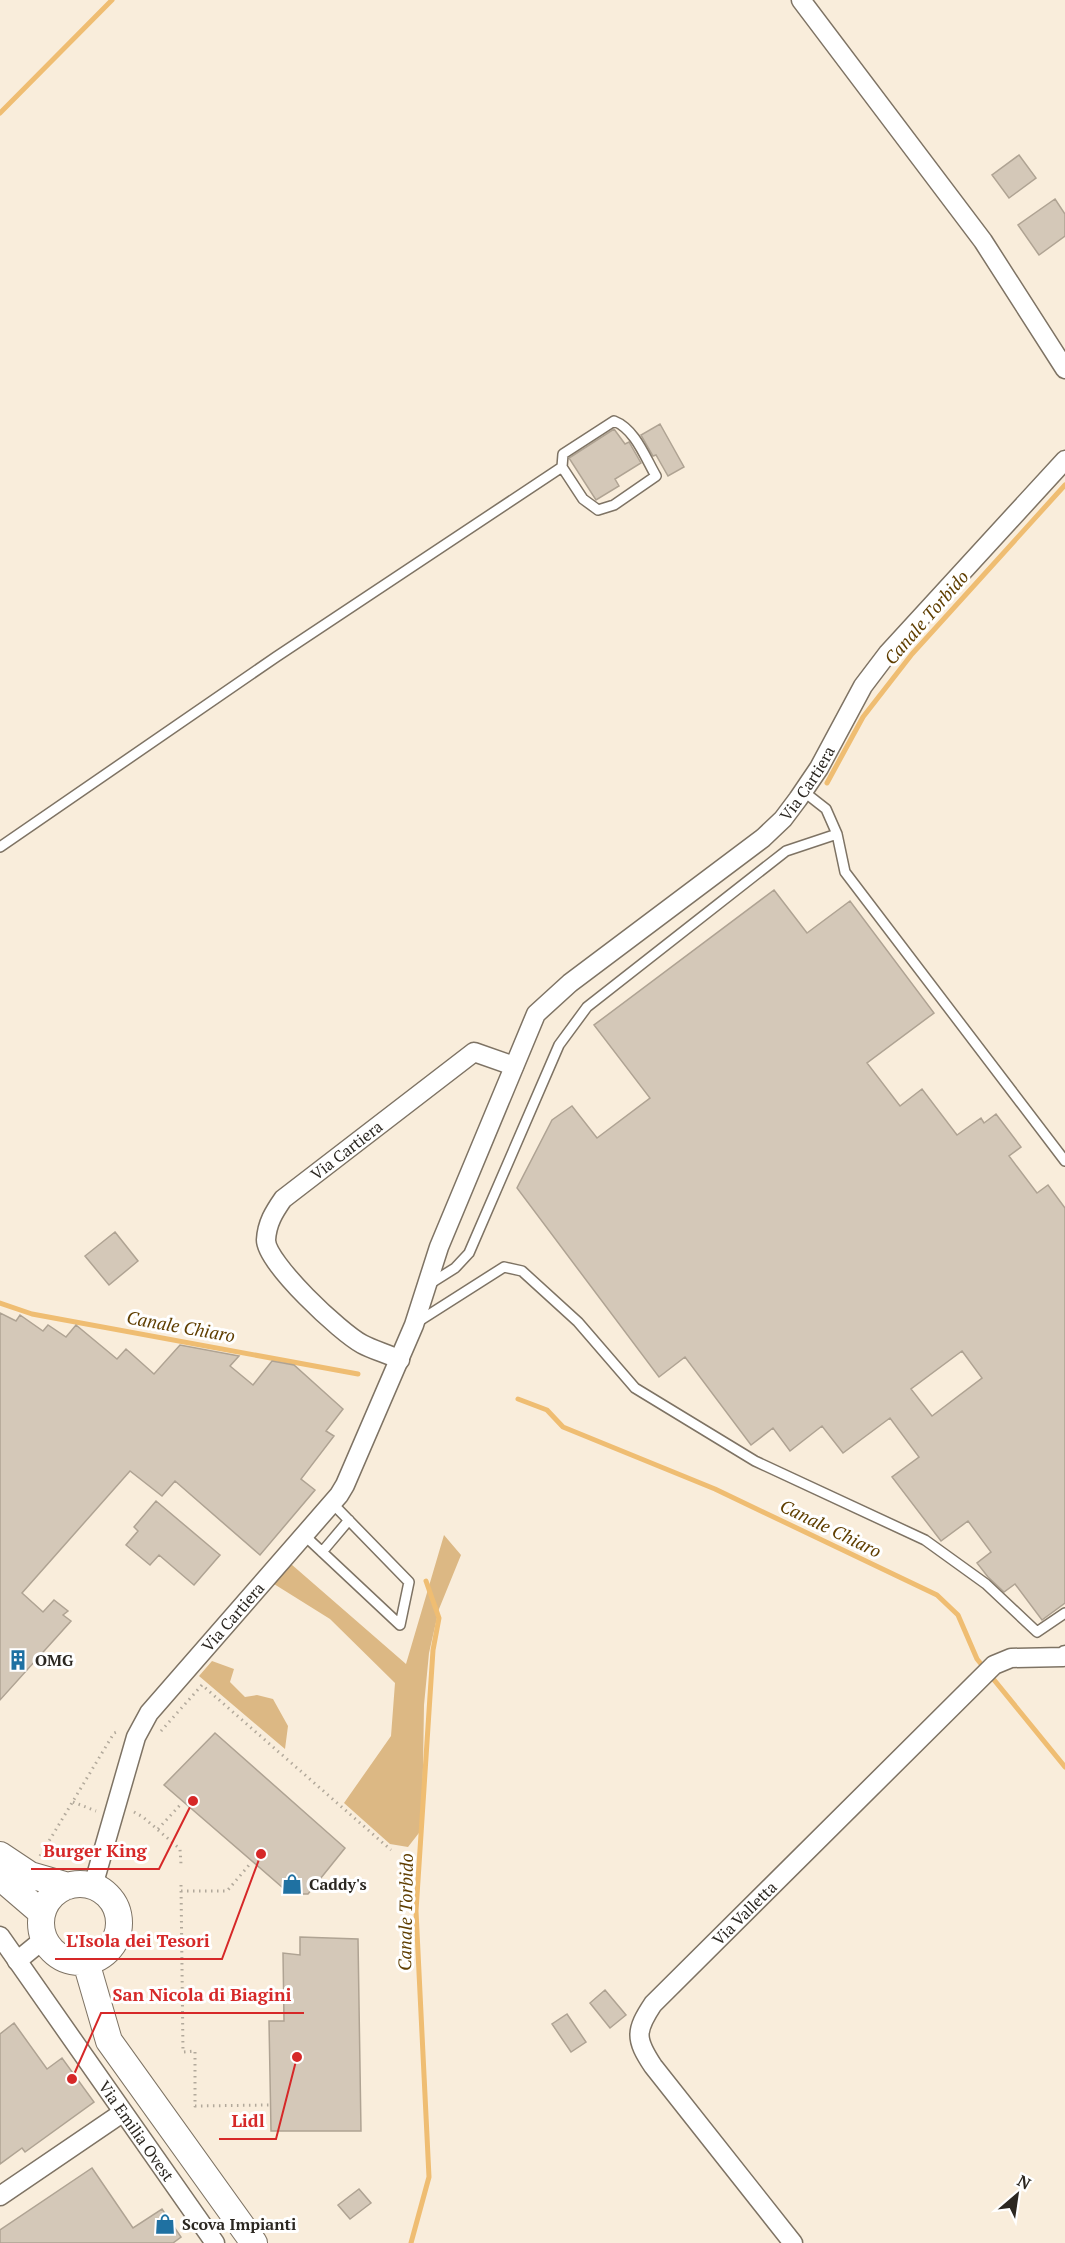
<svg xmlns="http://www.w3.org/2000/svg" width="1065" height="2243" font-family="'PT Serif',serif">
<style>
.green{fill:#dcb884}
.lines{fill:none;stroke-linecap:round;stroke-linejoin:round}
.stream{stroke:#efbd72;stroke-width:5}
.building{fill:#d4c8b8;stroke:#afa393;stroke-width:1.5;fill-rule:evenodd}
.service-casing{stroke:#7e7364;stroke-width:12}
.minor-casing{stroke:#7e7364;stroke-width:21}
.secondary-casing{stroke:#7e7364;stroke-width:28}
.path{stroke:#b2a99b;stroke-width:3;stroke-dasharray:1.5 4.5;stroke-linecap:butt}
.service{stroke:#fff;stroke-width:9}
.minor{stroke:#fff;stroke-width:18}
.secondary{stroke:#fff;stroke-width:26}
.labels{text-anchor:middle;dominant-baseline:central;stroke-width:6;stroke-linejoin:round;paint-order:stroke}
.street-label{font-size:16px;fill:#2b2721;stroke:#fff}
.poi-label{font-size:16px;font-weight:bold;fill:#2b2721;stroke:#fff;text-anchor:start}
.water-label{font-size:18px;font-style:italic;fill:#5f3e00;stroke:#fff}
.leader{fill:none;stroke:#d62828;stroke-width:2}
.callout-dot{fill:#d62828;stroke:#fff;stroke-width:2}
.callout-label{font-size:18px;text-anchor:middle;font-weight:bold;fill:#d62828;stroke:#fff;stroke-width:6;stroke-linejoin:round;paint-order:stroke}
</style>
<rect width="100%" height="100%" fill="#f9eddb"/>
<path class="green" d="M 444,1535 L 461,1555 L 439,1609 L 429,1653 L 424,1705 L 422,1829 L 408,1847 L 390,1844 L 344,1803 L 391,1736 L 395,1683 L 330,1619 L 274,1584 L 291,1564 L 406,1664 Z
M 212,1661 L 234,1669 L 230,1682 L 245,1697 L 257,1695 L 273,1699 L 288,1726 L 285,1749 L 199,1676 Z"/>
<g class="lines">
<path class="stream" d="M 0,113 L 112,0
M 827,783 L 863,717 L 912,654 L 1065,485
M 0,1303 L 32,1314 L 358,1374
M 518,1399 L 547,1410 L 563,1427 L 715,1489 L 937,1595 L 958,1615 L 977,1659 L 1065,1767
M 411,2243 L 429,2177 L 416,1911 L 433,1650 L 439,1618 L 426,1581"/>
</g>
<path class="building" d="M 1019,155 L 1036,178 L 1009,198 L 992,175 Z
M 1055,199 L 1065,214 L 1065,236 L 1039,255 L 1018,225 Z
M 660,424 L 684,467 L 668,476 L 656,455 L 653,456 L 641,435 Z
M 614,429 L 625,444 L 629,442 L 641,463 L 615,479 L 619,486 L 596,500 L 569,458 Z
M 774,890 L 807,933 L 850,901 L 934,1013 L 867,1063 L 900,1106 L 922,1089 L 957,1135 L 981,1118 L 984,1123 L 996,1114 L 1021,1147 L 1009,1156 L 1037,1193 L 1048,1185 L 1065,1208 L 1065,1603 L 1042,1620 L 1015,1584 L 1004,1592 L 988,1577 L 977,1563 L 991,1552 L 968,1521 L 941,1541 L 892,1477 L 919,1457 L 890,1418 L 843,1453 L 822,1426 L 790,1451 L 773,1428 L 751,1445 L 685,1357 L 659,1377 L 517,1188 L 552,1120 L 572,1106 L 597,1138 L 650,1098 L 594,1025 ZM 962,1351 L 982,1378 L 932,1416 L 911,1389 Z
M 115,1232 L 138,1261 L 109,1285 L 85,1256 Z
M 0,1313 L 16,1321 L 20,1315 L 43,1331 L 48,1325 L 66,1337 L 76,1325 L 117,1359 L 126,1349 L 154,1374 L 180,1345 L 239,1356 L 230,1366 L 253,1385 L 272,1361 L 294,1365 L 343,1409 L 326,1431 L 334,1436 L 301,1479 L 315,1490 L 260,1555 L 175,1481 L 162,1496 L 130,1471 L 22,1593 L 43,1612 L 54,1600 L 68,1611 L 63,1615 L 71,1621 L 0,1700 Z
M 156,1501 L 220,1555 L 194,1585 L 159,1555 L 150,1565 L 126,1545 L 138,1531 L 134,1527 Z
M 215,1733 L 345,1848 L 308,1894 L 290,1894 L 164,1785 Z
M 300,1937 L 358,1939 L 361,2131 L 271,2131 L 269,2021 L 284,2021 L 283,1953 L 300,1955 Z
M 605,1990 L 626,2015 L 610,2028 L 590,2003 Z
M 567,2014 L 586,2042 L 571,2052 L 552,2024 Z
M 14,2023 L 47,2069 L 62,2058 L 94,2102 L 25,2152 L 22,2148 L 0,2164 L 0,2034 Z
M 92,2168 L 133,2228 L 162,2209 L 181,2237 L 173,2243 L 0,2243 L 0,2230 Z
M 359,2189 L 371,2203 L 350,2219 L 338,2205 Z"/>
<g class="lines">
<g class="service-casing">
<path id="service" d="M 803,791 L 826,809 L 837,834 L 845,872 L 1065,1161
M 0,847 L 276,657 L 562,467 L 563,454 L 614,421 C 635,429 645,457 656,476 L 614,505 L 598,510 L 583,499 L 562,467
M 428,1285 L 455,1268 L 469,1253 L 559,1045 L 587,1007 L 786,851 L 837,834
M 416,1323 L 504,1267 L 522,1271 L 578,1322 L 635,1388 L 755,1461 L 925,1540 L 986,1584 L 1037,1632 L 1065,1613
M 304,1535 L 400,1625 L 409,1582 L 332,1503
M 322,1552 L 349,1520"/>
</g>
<g class="minor-casing">
<g id="minor">
<path d="M 801,0 L 983,241 L 1065,369"/>
<path id="s1" d="M 400,1360 C 388,1354 373,1350 362,1344 C 341,1333 266,1263 266,1240 C 267,1223 274,1212 283,1199 L 474,1052 L 514,1066"/>
<path id="s2" d="M 93,1886 L 136,1737 L 149,1713 L 339,1495 L 345,1485 L 414,1325 L 439,1247 L 536,1014 L 570,983 L 763,838 L 783,819 L 798,799 L 819,768 L 863,686 L 888,653 L 1065,460"/>
<path id="s3" d="M 0,1936 L 215,2243"/>
<path d="M 17,1961 L 44,1939"/>
<path d="M 0,2196 L 122,2113"/>
<path id="s4" d="M 793,2243 L 653,2066 C 635,2039 635,2031 653,2004 L 994,1665 L 1011,1658 L 1063,1657 L 1065,1655"/>
</g>
</g>
<g class="secondary-casing">
<path id="secondary" d="M 0,1855 L 30,1875 L 68,1886
M 0,1877 L 42,1913
M41 1923a39 39 0 1 1 78 0a39 39 0 1 1-78 0Z
M 86,1962 L 109,2041 L 254,2243"/>
</g>
<path class="path" d="M 161,1731 L 202,1685 L 391,1850
M 73,1802 L 96,1811
M 134,1812 L 143,1817 L 180,1849 L 181,1864
M 158,1829 L 181,1804
M 40,1856 L 114,1733 L 119,1731
M 181,1885 L 183,2052 L 195,2051 L 195,2106 L 270,2105
M 181,1891 L 227,1891 L 250,1864"/>
<use href="#service" class="service"/>
<use href="#minor" class="minor"/>
<use href="#secondary" class="secondary"/>
</g>
<defs>
<g id="building-bare" transform="scale(1.62)"><path d="M-4-6H4V6H1V3H-1V6H-4ZM-2.5-4.3h1.7v1.8h-1.7ZM.8-4.3h1.7v1.8H.8ZM-2.5-1h1.7V.8h-1.7ZM.8-1h1.7V.8H.8Z" fill="#1f71a2" stroke="#fff" stroke-width="2.5" paint-order="stroke"/></g>
<g id="shop-bare" transform="scale(1.62)"><path d="M-5-2.5h2.3a2.7 3.5 0 0 1 5.4 0H5L5.5 6h-11ZM-1.5-2.5h3a1.5 2.3 0 0 0-3 0Z" fill="#1f71a2" stroke="#fff" stroke-width="2.5" paint-order="stroke"/></g>
</defs>
<g fill-rule="evenodd">
<use href="#building-bare" x="18" y="1660"/>
<use href="#shop-bare" x="292" y="1884"/>
<use href="#shop-bare" x="165" y="2224"/>
</g>
<g class="labels">
<g class="street-label">
<text stroke="none"><textPath href="#s2" startOffset="1350">Via Cartiera</textPath></text>
<text stroke="none"><textPath href="#s1" startOffset="310">Via Cartiera</textPath></text>
<text stroke="none"><textPath href="#s2" startOffset="310">Via Cartiera</textPath></text>
<text stroke="none"><textPath href="#s4" startOffset="423">Via Valletta</textPath></text>
<text stroke="none"><textPath href="#s3" startOffset="238">Via Emilia Ovest</textPath></text>
</g>
<g class="poi-label">
<text x="35" y="1660">OMG</text>
<text x="309" y="1884">Caddy's</text>
<text x="182" y="2224">Scova Impianti</text>
</g>
<g class="water-label">
<text transform="translate(926 617) rotate(-49)">Canale Torbido</text>
<text transform="translate(181 1326) rotate(10)">Canale Chiaro</text>
<text transform="translate(831 1528) rotate(26)">Canale Chiaro</text>
<text transform="translate(405 1912) rotate(-89)">Canale Torbido</text>
</g>
</g>
<path class="leader" d="M193 1801L159 1869H31M261 1854L222 1959H55M72 2079L101 2013H304M297 2057L276 2139H219"/>
<g class="callout-dot">
<circle cx="193" cy="1801" r="6"/>
<circle cx="261" cy="1854" r="6"/>
<circle cx="72" cy="2079" r="6"/>
<circle cx="297" cy="2057" r="6"/>
</g>
<g class="callout-label">
<text x="95" y="1857">Burger King</text>
<text x="138" y="1947">L'Isola dei Tesori</text>
<text x="202" y="2001">San Nicola di Biagini</text>
<text x="248" y="2127">Lidl</text>
</g>
<g transform="translate(1017 2195) rotate(29)" stroke="#ffffff" stroke-width="4.5" paint-order="stroke">
<path d="M0-4.5L10 22L0 15L-10 22Z" fill="#2b2721"/>
<text y="-9" font-size="16" font-weight="bold" text-anchor="middle" fill="#2b2721">N</text>
</g>
</svg>
